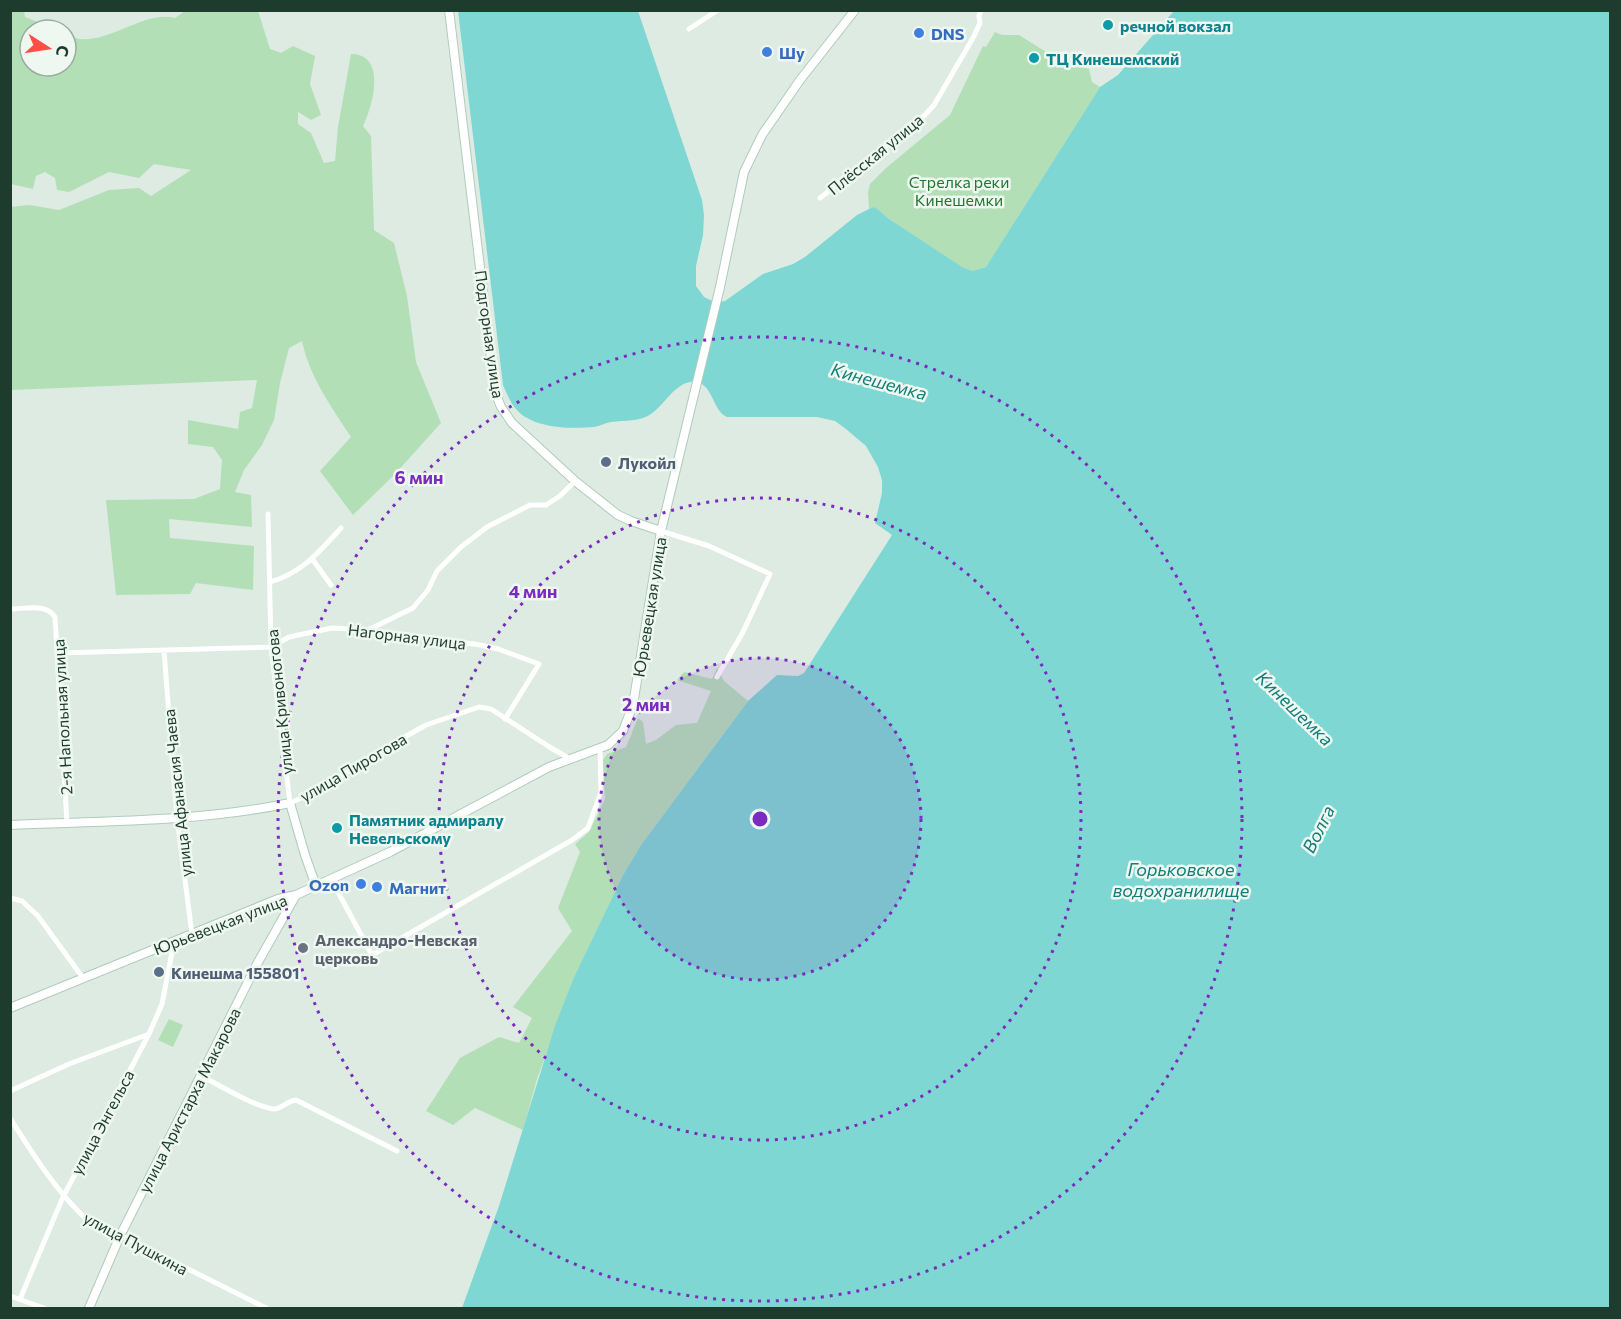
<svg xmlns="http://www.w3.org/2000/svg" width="1621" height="1319" font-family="Commissioner,sans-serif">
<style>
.green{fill:#b3dfb6}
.water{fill:#7ed7d2}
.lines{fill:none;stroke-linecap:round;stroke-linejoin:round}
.secondary-casing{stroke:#afccbb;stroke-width:10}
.street{stroke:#fff;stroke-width:5}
.secondary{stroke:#fff;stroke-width:8}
.ring{fill:none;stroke:#7b2cbf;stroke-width:3;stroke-dasharray:3 6}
.culture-dot{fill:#0f9aa8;stroke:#eef7f0;stroke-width:2}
.shop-dot{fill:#3f7fe0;stroke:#eef7f0;stroke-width:2}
.service-dot{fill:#5c6f8a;stroke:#eef7f0;stroke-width:2}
.worship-dot{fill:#6b7280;stroke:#eef7f0;stroke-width:2}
.labels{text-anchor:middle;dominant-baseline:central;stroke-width:5;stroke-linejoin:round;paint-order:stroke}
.culture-label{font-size:16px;font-weight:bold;fill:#0d838f;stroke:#eef7f0;text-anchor:start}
.shop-label{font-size:16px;font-weight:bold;fill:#366cbe;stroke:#eef7f0;text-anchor:start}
.street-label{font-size:16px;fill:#1d3c2d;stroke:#eef7f0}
.park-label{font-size:16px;fill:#237732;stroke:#eef7f0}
.service-label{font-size:16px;font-weight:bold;fill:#4e5e75;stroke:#eef7f0;text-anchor:start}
.worship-label{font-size:16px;font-weight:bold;fill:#5b616d;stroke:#eef7f0;text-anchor:start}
.water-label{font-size:18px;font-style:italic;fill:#127d79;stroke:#eef7f0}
.centre{fill:#7b2cbf;stroke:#eef7f0;stroke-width:3}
.ring-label{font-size:18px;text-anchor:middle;font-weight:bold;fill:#7b2cbf;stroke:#eef7f0;stroke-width:5;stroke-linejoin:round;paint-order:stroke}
</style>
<rect width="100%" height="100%" fill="#ddebe2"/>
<path class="green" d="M 12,11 L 24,11 L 25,17 L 59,30 L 30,30 L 30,66 L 66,66 L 66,33 C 70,35 75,38 79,39 C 110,43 145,10 175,18 L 185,11 L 258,11 L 270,49 L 281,53 L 293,46 L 315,56 L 310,84 L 321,115 L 311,120 L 298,112 L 298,124 L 311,133 L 324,163 L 335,161 L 338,127 L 351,54 C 387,54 373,106 363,126 L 371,136 L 374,230 L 394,243 L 407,296 L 416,362 L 441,423 L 395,474 L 353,515 L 320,471 L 351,437 C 331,406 310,378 302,341 L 289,348 L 280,383 L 274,420 L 262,445 L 244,470 L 235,492 L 251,495 L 252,527 L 169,519 L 170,538 L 254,546 L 253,590 L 196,583 L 190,594 L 116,595 L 106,500 L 194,499 L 220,489 L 222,460 L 213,447 L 188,444 L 188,420 L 238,429 L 240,412 L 252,408 L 257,380 L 11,390 L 11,207 L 29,205 L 59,210 L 109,190 L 139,188 L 151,196 L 191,170 L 154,164 L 139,178 L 109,172 L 69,192 L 57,190 L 55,178 L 45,172 L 36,176 L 33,189 L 11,184 Z
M 995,32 L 1002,35 L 1019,35 L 1062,62 L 1089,69 L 1092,82 L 1100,87 L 990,261 L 986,267 L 972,271 C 948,264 913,236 892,221 C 885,217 880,210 873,207 L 869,209 L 868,192 L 870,184 L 886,168 L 950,115 L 983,46 L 986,47 Z
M 717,668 L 724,681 L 748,701 L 641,845 L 623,875 L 574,977 L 537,1079 L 523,1130 L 475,1108 L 453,1125 L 426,1111 L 460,1058 L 499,1037 L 519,1043 L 532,1018 L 513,1007 L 572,931 L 558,908 L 580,852 L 575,844 L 589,832 L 605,799 L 603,760 L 607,754 L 626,747 L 638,718 L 643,722 L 646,744 L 656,740 L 676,725 L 697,723 L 711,691 L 677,680 L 684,672 L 712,679 Z
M 169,1019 L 183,1025 L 173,1047 L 158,1040 Z"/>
<path class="water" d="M 458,11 L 638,11 L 702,200 L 704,215 L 703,235 L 696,266 L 696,286 L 704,297 L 710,300 L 718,302 L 725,301 L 763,274 L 793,264 L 805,257 L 857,215 L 873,207 L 876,208 L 889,219 L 962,267 L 972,271 L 986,267 L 1100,87 L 1118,75 L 1174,11 L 1610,11 L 1610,1308 L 462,1308 L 499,1206 L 555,1026 L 574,977 L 623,875 L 641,845 L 748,701 L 777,675 L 798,676 L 804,673 L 892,535 L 875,523 L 882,493 L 882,480 L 878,467 L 866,446 L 846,429 L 835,421 L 817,417 L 727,417 C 711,411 714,379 690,382 C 674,385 664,405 651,414 C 640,422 625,420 611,422 C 605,423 600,426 594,427 C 571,429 533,429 516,409 C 510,402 507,394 503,385 Z"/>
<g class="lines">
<g class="secondary-casing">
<path id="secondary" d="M 449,10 L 495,392 L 501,407 L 512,423 L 575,481 L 618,515 L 631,521 L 661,531
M 10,825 C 104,821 199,822 290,803 L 305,855 L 316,886
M 10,1008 L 278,899 L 296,895 L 390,852 L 549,767 L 608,745 L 623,731 L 633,705 L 661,531 L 720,287 L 744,172 L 762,135 L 800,80 L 855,10
M 89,1308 L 120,1236 L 257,964 L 296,895"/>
</g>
<path class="street" d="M 689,29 L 718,10
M 820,198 L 925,115 L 934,105 L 973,38 L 980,23 L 979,16 L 981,10
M 268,514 L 271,647 L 290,803 L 317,791 L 394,743 L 426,725 L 479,707 L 491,709 L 548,746 L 570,759
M 661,531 L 709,546 L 770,574 L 743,632 L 717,677
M 313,560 L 331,585
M 270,582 C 301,574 320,551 341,528
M 10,609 C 26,609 46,603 55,617 L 67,823
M 370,629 L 413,608 L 428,590 L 437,571 L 461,547 L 487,527 L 530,505 L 546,505 L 560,496 L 575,481
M 164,651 L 177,818 L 192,934
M 59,653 L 271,647 L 289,637 L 332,628 L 368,630 L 480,645 L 498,649 L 539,664 L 505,719
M 331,879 L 372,955 L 572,840 L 588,828 L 601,792 L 600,748
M 10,898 L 22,901 L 38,916 L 83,978
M 201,1076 C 218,1084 258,1109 275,1109 C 283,1108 287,1101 296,1100 L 397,1151
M 10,1091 L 69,1064 L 149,1034
M 10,1118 C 33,1154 54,1188 84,1217 L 266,1308
M 10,1296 L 44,1308
M 20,1299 L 63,1197 L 149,1034 L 162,1004 L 174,942"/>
<use href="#secondary" class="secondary"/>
</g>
<circle cx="760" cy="819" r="161" fill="#7b2cbf" fill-opacity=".12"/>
<g class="ring">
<circle cx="760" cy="819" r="161"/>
<circle cx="760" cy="819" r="321"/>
<circle cx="760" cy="819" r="482"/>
</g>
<g class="culture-dot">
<circle cx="1108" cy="25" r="6"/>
<circle cx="1034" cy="58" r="6"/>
<circle cx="337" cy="828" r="6"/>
</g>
<g class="shop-dot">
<circle cx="919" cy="33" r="6"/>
<circle cx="767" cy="52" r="6"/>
<circle cx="361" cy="884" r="6"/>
<circle cx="377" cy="887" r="6"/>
</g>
<g class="service-dot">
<circle cx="606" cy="462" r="6"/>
<circle cx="159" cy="972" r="6"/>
</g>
<circle class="worship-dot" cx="303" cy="948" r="6"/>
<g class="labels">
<g class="culture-label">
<text x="1120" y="25">речной вокзал</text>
<text x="1046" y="58">ТЦ Кинешемский</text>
<text x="349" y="819">Памятник адмиралу<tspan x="349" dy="18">Невельскому</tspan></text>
</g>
<g class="shop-label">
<text x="931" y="33">DNS</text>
<text x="779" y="52">Шу</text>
<text x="349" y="884" text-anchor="end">Ozon</text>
<text x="389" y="887">Магнит</text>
</g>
<g class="street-label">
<text transform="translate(875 154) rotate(-39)">Плёсская улица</text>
<text transform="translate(490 334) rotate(82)">Подгорная улица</text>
<text transform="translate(649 607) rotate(-81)">Юрьевецкая улица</text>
<text transform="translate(407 636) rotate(7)">Нагорная улица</text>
<text transform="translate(279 702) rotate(-96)">улица Кривоногова</text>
<text transform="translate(62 717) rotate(-93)">2-я Напольная улица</text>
<text transform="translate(353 767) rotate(-30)">улица Пирогова</text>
<text transform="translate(177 793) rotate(-96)">улица Афанасия Чаева</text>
<text transform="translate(220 924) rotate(-21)">Юрьевецкая улица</text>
<text transform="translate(189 1100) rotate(-63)">улица Аристарха Макарова</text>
<text transform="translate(102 1122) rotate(-62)">улица Энгельса</text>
<text transform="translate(136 1243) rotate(28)">улица Пушкина</text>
</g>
<g class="park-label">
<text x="959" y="181">Стрелка реки<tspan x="959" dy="18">Кинешемки</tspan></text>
</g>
<g class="service-label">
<text x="618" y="462">Лукойл</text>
<text x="171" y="972">Кинешма 155801</text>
</g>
<g class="worship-label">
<text x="315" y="939">Александро-Невская<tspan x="315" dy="18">церковь</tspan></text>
</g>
<g class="water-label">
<text transform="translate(879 381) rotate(15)">Кинешемка</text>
<text transform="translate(1295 708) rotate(44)">Кинешемка</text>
<text transform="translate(1318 829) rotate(-64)">Волга</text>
<text x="1181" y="869">Горьковское<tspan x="1181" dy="21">водохранилище</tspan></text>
</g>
</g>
<circle cx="760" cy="819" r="9" class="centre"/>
<g class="ring-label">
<text x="419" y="484">6 мин</text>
<text x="533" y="598">4 мин</text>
<text x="646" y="711">2 мин</text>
</g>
<rect width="1621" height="1319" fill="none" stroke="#1d3c2d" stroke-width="24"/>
<g transform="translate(48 48) rotate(102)"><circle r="28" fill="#eef7f0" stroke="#9aaca2" stroke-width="1.5"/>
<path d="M0-4.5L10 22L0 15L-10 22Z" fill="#ff4e47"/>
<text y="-9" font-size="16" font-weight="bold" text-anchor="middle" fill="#1d3c2d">С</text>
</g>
</svg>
